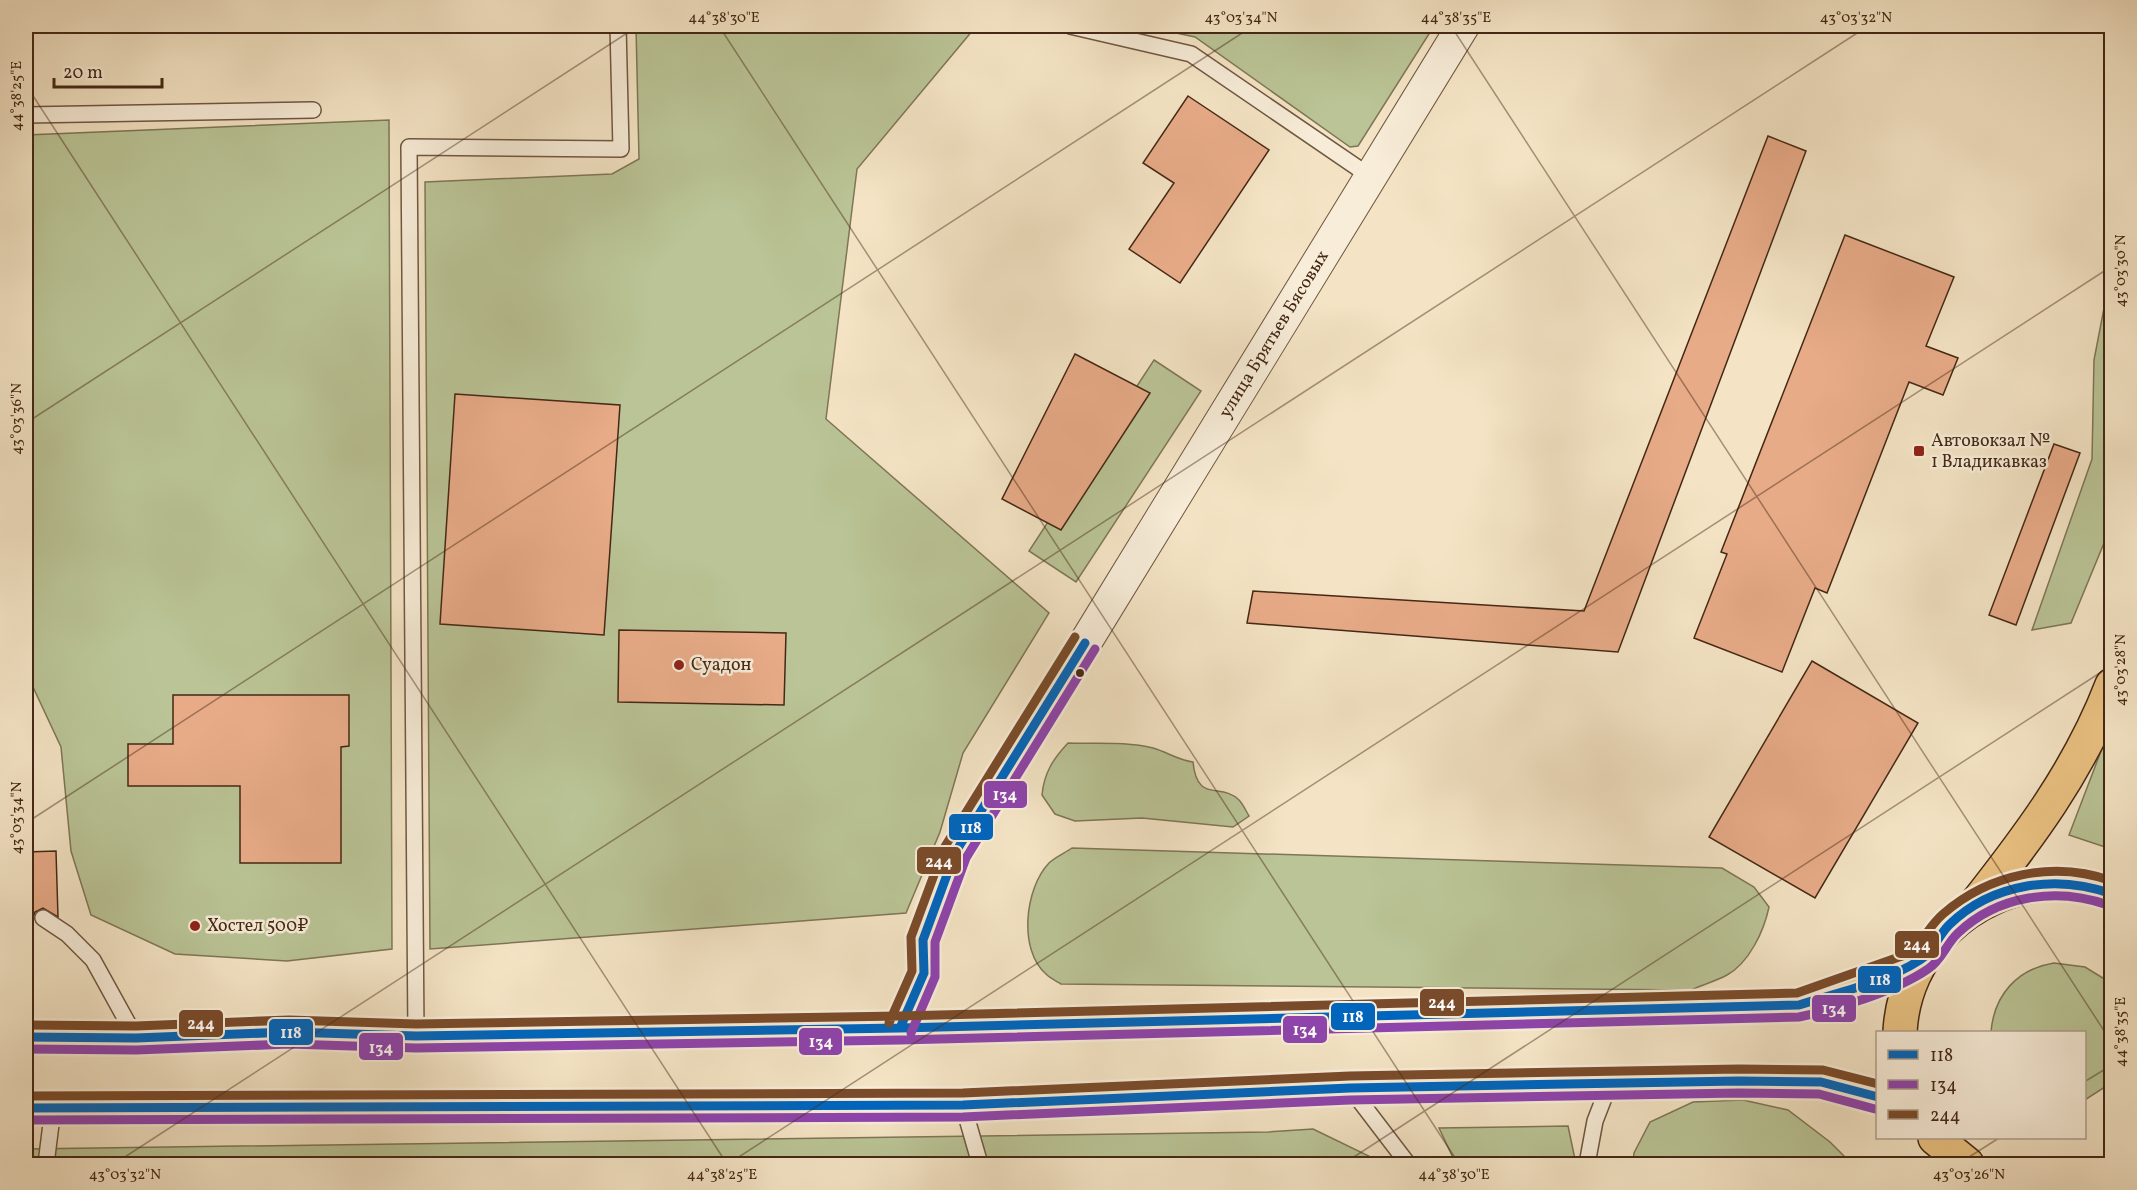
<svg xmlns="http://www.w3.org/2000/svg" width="2137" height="1190" font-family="Vollkorn,serif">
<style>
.green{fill:#bac496;stroke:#7f7656;stroke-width:1.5}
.building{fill:#e8ab88;stroke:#442815;stroke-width:1.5}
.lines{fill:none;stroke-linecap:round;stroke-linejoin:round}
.lane-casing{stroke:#705741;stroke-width:18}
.street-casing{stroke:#705741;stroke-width:34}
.primary-casing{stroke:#442815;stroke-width:36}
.highway-casing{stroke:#442815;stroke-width:36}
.lane{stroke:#f8edd9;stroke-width:15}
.street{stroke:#f8edd9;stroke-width:32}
.primary{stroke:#eac282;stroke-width:33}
.highway{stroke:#eac282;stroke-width:33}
.bus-1-casing{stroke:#f8edd9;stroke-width:14}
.bus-2-casing{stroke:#f8edd9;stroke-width:14}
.bus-3-casing{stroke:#f8edd9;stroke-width:14}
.bus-1{stroke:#0065bd;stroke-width:9}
.bus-2{stroke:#8e44ad;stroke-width:9}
.bus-3{stroke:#7a4b2a;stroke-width:9}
.ticks{fill:none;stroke:#442815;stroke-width:1.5;stroke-opacity:0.45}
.poi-dot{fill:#8f2418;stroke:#f8edd9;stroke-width:2}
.bus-dot{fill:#442815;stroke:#f8edd9;stroke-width:2}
.labels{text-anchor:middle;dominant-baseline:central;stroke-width:5;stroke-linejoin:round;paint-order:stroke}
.street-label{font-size:18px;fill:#442815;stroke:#f8edd9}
.poi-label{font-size:18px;fill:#442815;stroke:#f8edd9;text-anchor:start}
.line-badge{stroke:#f8edd9;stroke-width:2}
.badge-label{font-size:16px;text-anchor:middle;font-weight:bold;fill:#fff}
.neatline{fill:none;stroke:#442815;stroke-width:2}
.ticks-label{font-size:15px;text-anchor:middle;fill:#442815}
</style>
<rect width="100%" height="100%" fill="#f4e4c5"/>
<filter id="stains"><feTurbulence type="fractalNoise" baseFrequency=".00333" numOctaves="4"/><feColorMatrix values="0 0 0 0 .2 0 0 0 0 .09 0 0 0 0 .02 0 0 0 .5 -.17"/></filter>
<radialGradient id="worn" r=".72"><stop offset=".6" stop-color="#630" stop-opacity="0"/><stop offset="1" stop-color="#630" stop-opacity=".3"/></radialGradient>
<path class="green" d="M 947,26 L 973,30 L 857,169 L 826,419 L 1049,613 L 963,753 L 940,832 L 906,913 L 430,949 L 425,182 L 612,174 L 639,159 L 636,27 Z
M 1143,26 L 1434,26 L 1358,146 L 1350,147 L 1195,37 Z
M 389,120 L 392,949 L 287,961 L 175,954 L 91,915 L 71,851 L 61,747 L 26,672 L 26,135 Z
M 2111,306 L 2111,526 L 2071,623 L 2032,630 L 2092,459 L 2094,360 L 2104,308 Z
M 1154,360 L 1201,391 L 1076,582 L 1029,551 Z
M 2111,725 L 2111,849 L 2069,835 Z
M 1068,743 C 1095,744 1126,741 1153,748 C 1167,752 1178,760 1193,762 C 1197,804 1221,782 1239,800 C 1243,804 1246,811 1249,816 L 1233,827 L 1142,818 L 1075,821 L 1055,814 L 1042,795 C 1044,773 1053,759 1068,743 Z
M 1072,848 L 1722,868 L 1754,887 L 1769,907 C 1764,931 1749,963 1727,975 C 1716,981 1702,985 1691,990 L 1061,984 C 1056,981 1050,978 1046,974 C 1018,950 1025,888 1049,863 C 1055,857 1065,853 1072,848 Z
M 2054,963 L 2085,967 L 2111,983 L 2111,1083 L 2085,1100 L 2084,1032 L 1991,1032 C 1994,995 2017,969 2054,963 Z
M 1743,1100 L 1788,1110 L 1830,1142 L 1852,1164 L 1633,1164 L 1634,1153 L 1650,1122 L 1693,1102 Z
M 1568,1126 L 1576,1164 L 1456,1164 L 1439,1128 Z
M 1313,1129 L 1373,1158 L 1379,1164 L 26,1164 L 26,1149 L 1268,1132 Z"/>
<path class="building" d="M 1188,96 L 1269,150 L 1180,283 L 1129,249 L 1174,183 L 1143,163 Z
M 1768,136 L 1806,151 L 1618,652 L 1247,623 L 1253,591 L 1584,611 Z
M 1845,235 L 1954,277 L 1926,346 L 1958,358 L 1943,395 L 1909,382 L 1827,593 L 1815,588 L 1782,672 L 1694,638 L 1727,554 L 1721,552 Z
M 1075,354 L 1150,393 L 1061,530 L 1002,499 Z
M 455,394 L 620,405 L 604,635 L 440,624 Z
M 2054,444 L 2080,453 L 2016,625 L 1989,615 Z
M 619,630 L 786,633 L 784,705 L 618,702 Z
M 1812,661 L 1918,723 L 1815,898 L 1709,837 Z
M 173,695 L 349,695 L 349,746 L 341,747 L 341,863 L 240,863 L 240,786 L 128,786 L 128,744 L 173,744 Z
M 56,851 L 58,917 L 43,908 L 35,912 L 33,918 L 26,918 L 26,852 Z"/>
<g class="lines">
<g class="lane-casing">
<path id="lane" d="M 1070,26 L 1191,54 L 1371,177
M 26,115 L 313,110
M 43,918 L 67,934 L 93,960 L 136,1038
M 900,1028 L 924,973 L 923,940 L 955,853 L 1085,643
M 416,1036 L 409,147 L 621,149 L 618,26
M 1350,1088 L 1408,1164
M 963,1105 L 980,1164
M 46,1164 L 53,1108
M 1587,1164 L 1595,1121 L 1609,1085"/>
</g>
<g class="street-casing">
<g id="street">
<path id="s1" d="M 1085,643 L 1463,26"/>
</g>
</g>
<g class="primary-casing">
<path id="primary" d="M 1972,909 C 2028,838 2079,771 2112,685"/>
</g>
<g class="highway-casing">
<path id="highway" d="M 1900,1032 C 1904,952 1969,889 2049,884 C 2069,883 2093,885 2112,894
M 26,1037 L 136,1038 L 289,1032 L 416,1036 L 900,1028 L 1799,1005 L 1869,982 L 1922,960
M 26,1108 L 963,1105 L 1350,1088 L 1739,1081 L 1821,1082 L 1878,1097
M 1935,1138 L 1967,1164"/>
</g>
<use href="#lane" class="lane"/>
<use href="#street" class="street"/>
<use href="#primary" class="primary"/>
<use href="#highway" class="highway"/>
<g class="bus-1-casing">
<path id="bus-1" d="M 900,1028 L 924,973 L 923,940 L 955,853 L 1085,643
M 26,1037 L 136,1038 L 289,1032 L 416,1036 L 900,1028 L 1799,1005 C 1839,992 1884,983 1920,960 C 1933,952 1938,936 1949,925 C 1992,883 2057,874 2112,894
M 26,1108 L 963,1105 L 1350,1088 L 1739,1081 L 1821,1082 L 1878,1097"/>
</g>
<g class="bus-2-casing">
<path id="bus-2" d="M 911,1033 L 935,977 L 935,942 L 966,858 L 1095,649
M 26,1049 L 136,1050 L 289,1044 L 416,1048 L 900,1040 L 1799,1017 C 1838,1009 1896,991 1928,969 C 1942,960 1946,944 1958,933 C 1998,895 2057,887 2108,905
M 26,1120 L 963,1117 L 1350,1100 L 1739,1093 L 1819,1094 L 1875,1109"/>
</g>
<g class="bus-3-casing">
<path id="bus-3" d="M 889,1023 L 912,971 L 911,937 L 944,848 L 1075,637
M 26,1025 L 136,1026 L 289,1020 L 416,1024 L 900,1016 L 1797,993 L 1902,956 C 1923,945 1926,929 1943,914 C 1989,874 2054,860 2112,881
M 26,1096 L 963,1093 L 1350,1076 L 1739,1069 L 1823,1070 L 1878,1084"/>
</g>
<use href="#bus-1" class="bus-1"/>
<use href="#bus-2" class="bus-2"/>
<use href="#bus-3" class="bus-3"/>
</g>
<path class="ticks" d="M 719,26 L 1459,1164M 1451,26 L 2112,1043M 26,85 L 727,1164M 26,423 L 638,26M 26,823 L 1253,26M 2084,1082 L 2112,1065M 114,1164 L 1868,26M 728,1164 L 2112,266M 1343,1164 L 2112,665M 1958,1164 L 1999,1138"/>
<g class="poi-dot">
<rect x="1913" y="445" width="12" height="12" rx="3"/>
<circle cx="679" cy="665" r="6"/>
<circle cx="195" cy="926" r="6"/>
</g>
<circle class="bus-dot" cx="1080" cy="673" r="5"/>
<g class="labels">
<g class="street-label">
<text stroke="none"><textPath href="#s1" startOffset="362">улица Брятьев Бясовых</textPath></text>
</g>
<g class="poi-label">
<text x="1931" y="441">Автовокзал №<tspan x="1931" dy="21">1 Владикавказ</tspan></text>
<text x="691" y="665">Суадон</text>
<text x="207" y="926">Хостел 500₽</text>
</g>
</g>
<g class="line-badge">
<rect x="983" y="780" width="45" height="29" rx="6" fill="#8e44ad"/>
<rect x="948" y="813" width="46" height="28" rx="6" fill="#0065bd"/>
<rect x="916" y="846" width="46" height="29" rx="6" fill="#7a4b2a"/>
<rect x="1894" y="930" width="46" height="29" rx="6" fill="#7a4b2a"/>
<rect x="1857" y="965" width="45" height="29" rx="6" fill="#0065bd"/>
<rect x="1419" y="988" width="46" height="29" rx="6" fill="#7a4b2a"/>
<rect x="1811" y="994" width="46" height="29" rx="6" fill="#8e44ad"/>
<rect x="1330" y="1002" width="46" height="29" rx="6" fill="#0065bd"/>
<rect x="178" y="1009" width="46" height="29" rx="6" fill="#7a4b2a"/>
<rect x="1282" y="1015" width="46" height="29" rx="6" fill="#8e44ad"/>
<rect x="268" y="1018" width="46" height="28" rx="6" fill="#0065bd"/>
<rect x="798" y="1027" width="45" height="29" rx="6" fill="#8e44ad"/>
<rect x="358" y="1032" width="46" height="29" rx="6" fill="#8e44ad"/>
</g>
<g class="badge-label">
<text x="1005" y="800">134</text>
<text x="971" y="833">118</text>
<text x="939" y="867">244</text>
<text x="1917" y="950">244</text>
<text x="1880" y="985">118</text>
<text x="1442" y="1008">244</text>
<text x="1834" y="1014">134</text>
<text x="1353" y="1022">118</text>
<text x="201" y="1029">244</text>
<text x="1305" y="1035">134</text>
<text x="291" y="1038">118</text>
<text x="821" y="1047">134</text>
<text x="381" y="1053">134</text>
</g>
<rect width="2137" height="1190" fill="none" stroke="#f4e4c5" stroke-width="66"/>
<rect x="1876" y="1031" width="210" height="108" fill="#f8edd9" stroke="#b09e8b" stroke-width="1.5"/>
<rect x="1888" y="1050" width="30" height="9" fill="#0065bd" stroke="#b09e8b" stroke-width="1.5"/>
<text x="1930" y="1061" font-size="18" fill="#442815">118</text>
<rect x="1888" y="1080" width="30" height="9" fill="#8e44ad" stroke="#b09e8b" stroke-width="1.5"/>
<text x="1930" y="1091" font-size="18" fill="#442815">134</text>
<rect x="1888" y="1110" width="30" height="9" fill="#7a4b2a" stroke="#b09e8b" stroke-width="1.5"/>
<text x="1930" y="1121" font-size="18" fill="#442815">244</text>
<path d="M54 78v9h108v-9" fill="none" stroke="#442815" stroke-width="3"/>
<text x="63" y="78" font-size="18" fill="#442815" stroke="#f8edd9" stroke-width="4.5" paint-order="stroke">20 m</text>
<rect x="33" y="33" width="2071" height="1124" class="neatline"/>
<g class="ticks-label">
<text x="724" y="22">44°38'30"E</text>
<text x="1241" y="22">43°03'34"N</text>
<text x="1456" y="22">44°38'35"E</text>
<text x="1856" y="22">43°03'32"N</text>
<text transform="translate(16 96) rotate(-90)" y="5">44°38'25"E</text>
<text transform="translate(2120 271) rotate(-90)" y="5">43°03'30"N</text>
<text transform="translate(16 419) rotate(-90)" y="5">43°03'36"N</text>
<text transform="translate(2120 670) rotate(-90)" y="5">43°03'28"N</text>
<text transform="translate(16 818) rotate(-90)" y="5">43°03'34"N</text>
<text transform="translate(2120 1032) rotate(-90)" y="5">44°38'35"E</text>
<text x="125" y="1179">43°03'32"N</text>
<text x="722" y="1179">44°38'25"E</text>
<text x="1454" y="1179">44°38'30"E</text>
<text x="1969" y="1179">43°03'26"N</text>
</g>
<rect width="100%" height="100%" filter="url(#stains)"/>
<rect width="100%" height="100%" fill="url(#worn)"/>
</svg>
